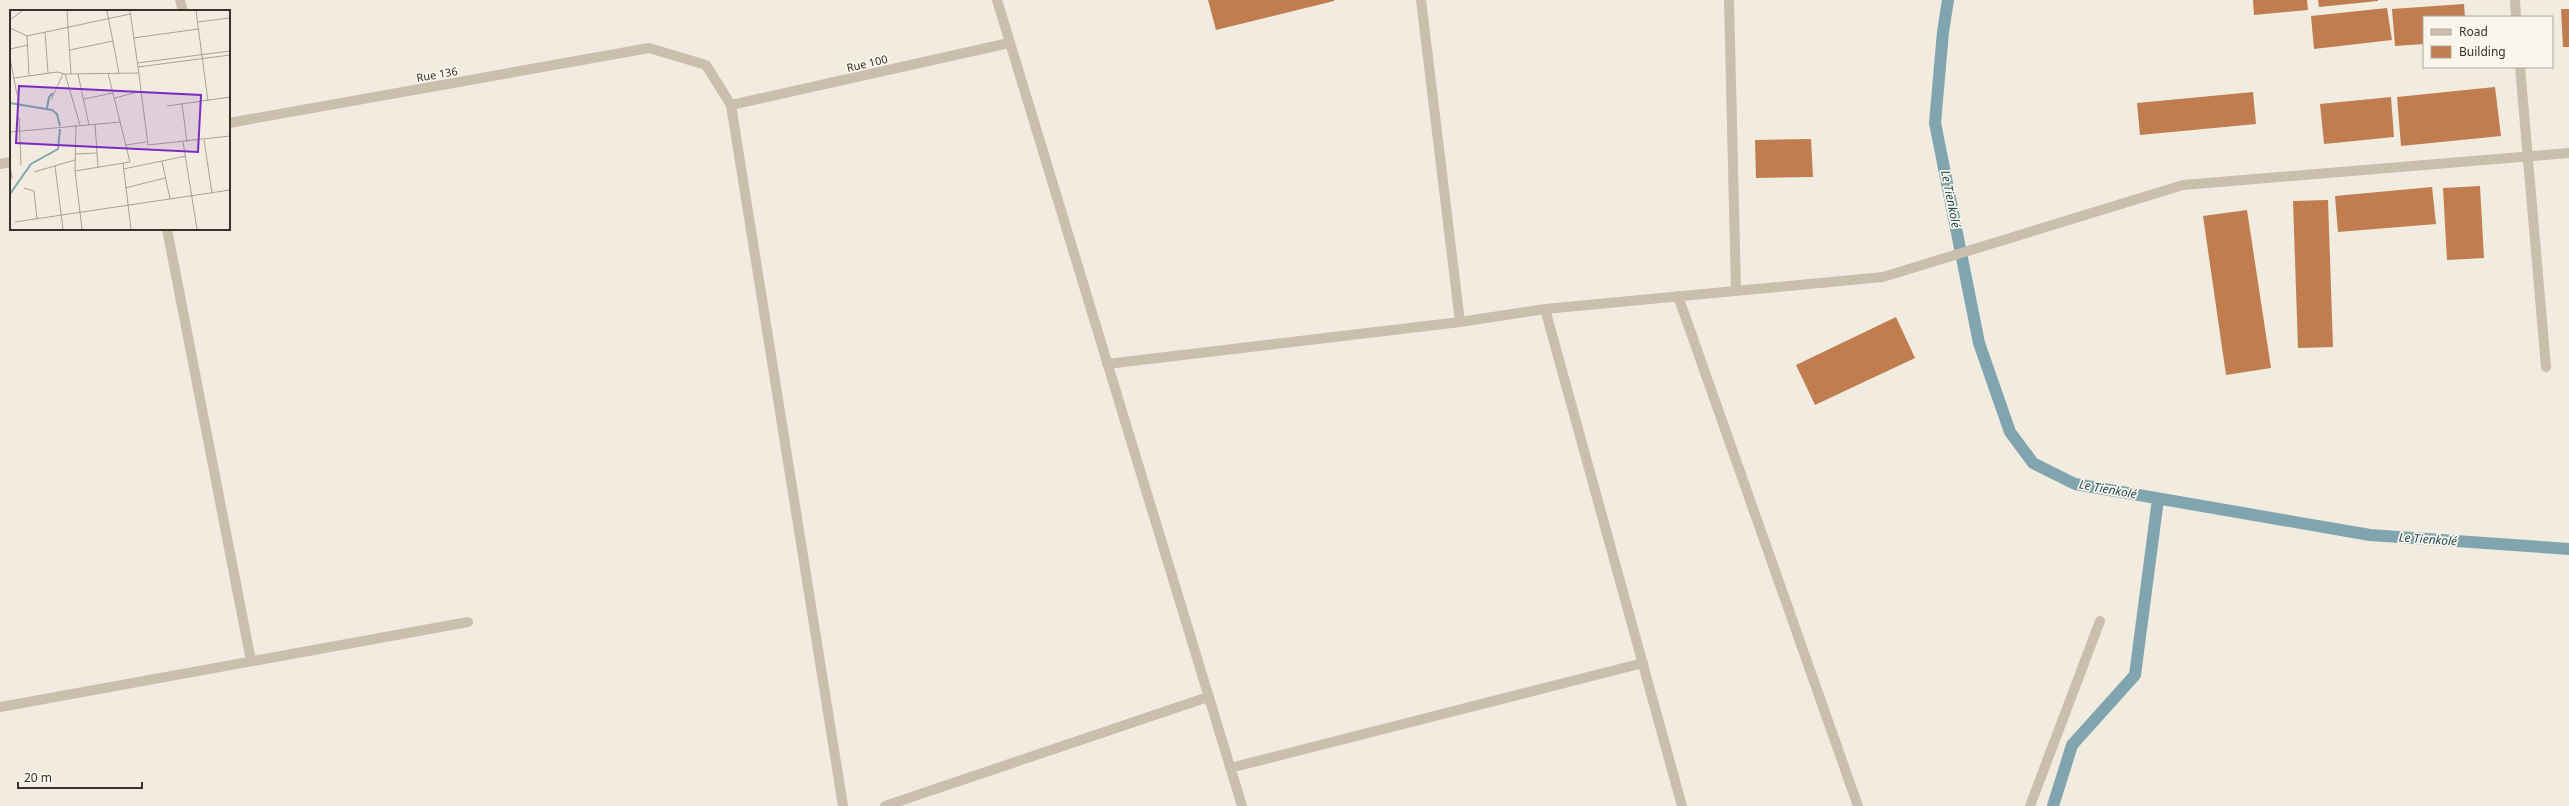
<svg xmlns="http://www.w3.org/2000/svg" width="2569" height="806" font-family="'Noto Sans',sans-serif">
<style>
.lines{fill:none;stroke-linecap:round;stroke-linejoin:round}
.stream{stroke:#80a5ae;stroke-width:12}
.building{fill:#c07d4f}
.street{stroke:#cabeac;stroke-width:10}
.labels{text-anchor:middle;dominant-baseline:central;stroke-width:3.5;stroke-linejoin:round;paint-order:stroke}
.street-label{font-size:11px;fill:#38312a;stroke:#faf6ec}
.water-label{font-size:12px;font-style:italic;fill:#224c58;stroke:#faf6ec}
.inset-river{fill:none;stroke:#80a5ae;stroke-width:2}
.inset-road{fill:none;stroke:#a8a197;stroke-width:1}
.view{fill:#7b2cbf;fill-opacity:0.15;stroke:#7b2cbf;stroke-width:2}
.inset-edge{fill:none;stroke:#38312a;stroke-width:2}
</style>
<rect width="100%" height="100%" fill="#f2ece0"/>
<g class="lines">
<path class="stream" d="M 1948,0 L 1943,32 L 1935,123 L 1979,343 L 2010,432 L 2033,463 L 2075,484 L 2370,535 L 2569,549
M 2053,806 L 2072,745 L 2135,675 L 2158,499"/>
</g>
<path class="building" d="M 1208,0 L 1334,0 L 1334,1 L 1216,30 Z
M 2253,0 L 2307,0 L 2308,10 L 2254,15 Z
M 2318,0 L 2378,0 L 2378,1 L 2319,7 Z
M 2464,4 L 2465,17 L 2424,17 L 2424,44 L 2395,46 L 2392,9 Z
M 2387,8 L 2392,40 L 2314,49 L 2311,16 Z
M 2561,9 L 2569,9 L 2569,47 L 2563,47 Z
M 2495,87 L 2501,136 L 2401,146 L 2397,97 Z
M 2253,92 L 2256,124 L 2140,135 L 2137,103 Z
M 2391,97 L 2394,137 L 2324,144 L 2320,104 Z
M 1811,139 L 1813,177 L 1756,178 L 1755,140 Z
M 2480,186 L 2484,258 L 2447,260 L 2443,188 Z
M 2432,187 L 2436,224 L 2338,232 L 2335,196 Z
M 2328,200 L 2333,347 L 2298,348 L 2293,201 Z
M 2247,210 L 2271,368 L 2226,375 L 2203,216 Z
M 1896,317 L 1915,358 L 1815,405 L 1796,365 Z"/>
<g class="lines">
<path class="street" d="M 180,0 L 183,11
M 997,0 L 1242,806
M 1421,0 L 1460,322
M 1729,0 L 1736,291
M 2515,0 L 2516,17
M 2520,67 L 2546,367
M 731,105 L 1009,43
M 229,123 L 649,48 L 706,65 L 731,105 L 843,806
M 0,164 L 11,162
M 167,229 L 251,661
M 1678,296 L 1858,806
M 1545,309 L 1682,806
M 1107,364 L 1460,322 L 1545,309 L 1883,277 L 2183,185 L 2569,153
M 0,707 L 468,622
M 1230,768 L 1643,663
M 885,806 L 1208,697
M 2030,806 L 2100,621"/>
</g>
<g class="labels">
<g class="street-label">
<text transform="translate(867 63) rotate(-13)">Rue 100</text>
<text transform="translate(437 74) rotate(-10)">Rue 136</text>
</g>
<g class="water-label">
<text transform="translate(1951 199) rotate(79)">Le Tienkolé</text>
<text transform="translate(2108 489) rotate(10)">Le Tienkolé</text>
<text transform="translate(2428 539) rotate(4)">Le Tienkolé</text>
</g>
</g>
<g transform="translate(10 10)">
<rect width="220" height="220" fill="#f2ece0"/>
<path class="inset-river" d="M 0,93 L 42,100 L 47,104 L 50,116M 37,98 L 39,87 L 43,83M 0,184 L 21,154 L 48,139 L 50,119"/>
<path class="inset-road" d="M 57,1 L 61,64M 97,1 L 109,63M 120,1 L 128,57 L 220,45M 186,1 L 198,91M 0,10 L 12,1M 187,12 L 220,8M 0,18 L 17,26 L 120,4M 35,22 L 38,63M 17,26 L 19,65M 123,28 L 188,19M 0,39 L 18,35M 60,40 L 103,31M 0,48 L 7,85M 127,53 L 220,41M 128,57 L 138,135 L 220,126M 55,64 L 70,115M 68,64 L 79,115M 4,68 L 47,62 L 55,64 L 129,63M 105,88 L 131,81M 74,89 L 103,83M 41,90 L 53,64M 172,94 L 177,132M 157,96 L 220,87M 9,107 L 11,155M 85,114 L 88,157M 66,115 L 65,161 L 72,219M 0,122 L 111,112M 194,130 L 202,183M 173,132 L 187,219M 116,135 L 136,132M 65,144 L 87,143M 152,151 L 160,189M 113,153 L 121,219M 0,155 L 2,169M 45,156 L 53,219M 113,159 L 176,146M 65,161 L 120,152 L 98,63M 24,162 L 65,150M 14,178 L 24,181 L 27,209M 115,178 L 155,168M 5,212 L 220,180"/>
<path class="view" d="M 9,76 L 191,85 L 188,142 L 6,133 Z"/>
<rect width="220" height="220" class="inset-edge"/>
</g>
<rect x="2423" y="16" width="130" height="52" fill="#faf6ec" stroke="#aca79e"/>
<rect x="2431" y="29" width="20" height="6" fill="#cabeac" stroke="#aca79e"/>
<text x="2459" y="36" font-size="12" fill="#38312a">Road</text>
<rect x="2431" y="46" width="20" height="12" fill="#c07d4f" stroke="#aca79e"/>
<text x="2459" y="56" font-size="12" fill="#38312a">Building</text>
<path d="M18 782v6h124v-6" fill="none" stroke="#38312a" stroke-width="2"/>
<text x="24" y="782" font-size="12" fill="#38312a" stroke="#faf6ec" stroke-width="3" paint-order="stroke">20 m</text>
</svg>
